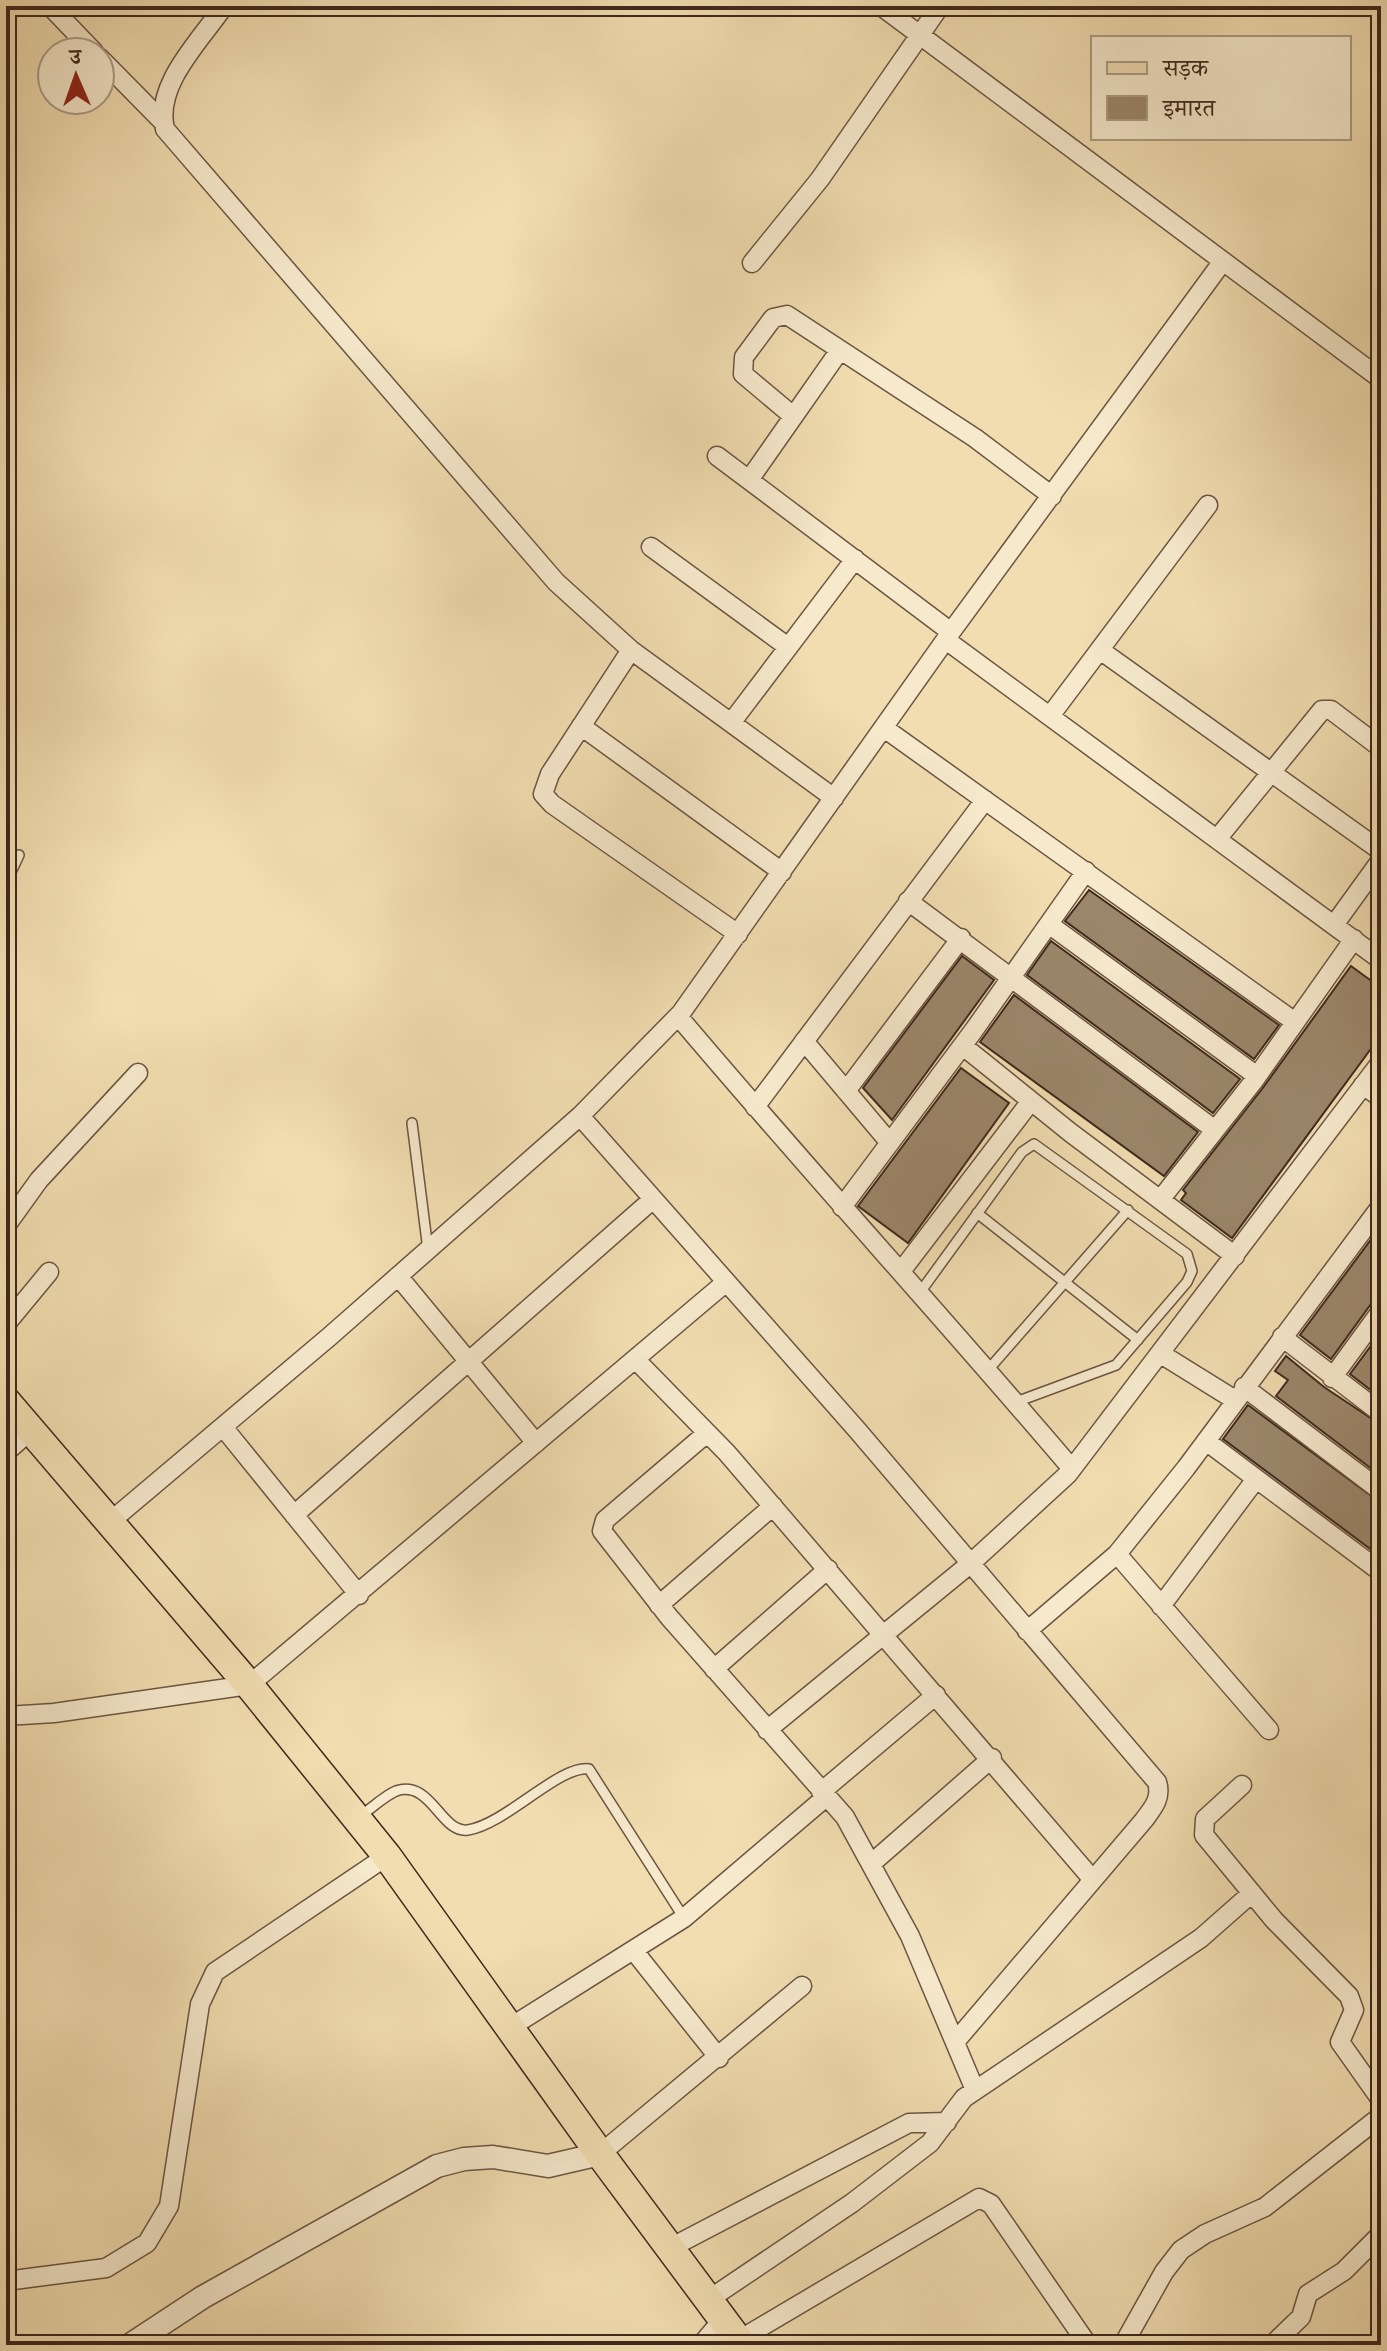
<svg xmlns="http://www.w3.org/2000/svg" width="1387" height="2351" font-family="'IM FELL Great Primer','Noto Serif Devanagari',serif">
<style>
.building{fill:#9b866a;stroke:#3e281e;stroke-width:2}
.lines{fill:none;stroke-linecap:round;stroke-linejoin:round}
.service-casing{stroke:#6b5542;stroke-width:12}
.minor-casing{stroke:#6b5542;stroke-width:21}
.tertiary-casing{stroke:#6b5542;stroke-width:25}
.primary-casing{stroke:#3e281e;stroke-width:31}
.service{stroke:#f6e9cc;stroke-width:9}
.minor{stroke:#f6e9cc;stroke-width:18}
.tertiary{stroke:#f6e9cc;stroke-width:22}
.primary{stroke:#f1ddb0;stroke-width:28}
</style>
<rect width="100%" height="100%" fill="#f1ddb0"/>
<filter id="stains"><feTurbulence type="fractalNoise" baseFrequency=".0025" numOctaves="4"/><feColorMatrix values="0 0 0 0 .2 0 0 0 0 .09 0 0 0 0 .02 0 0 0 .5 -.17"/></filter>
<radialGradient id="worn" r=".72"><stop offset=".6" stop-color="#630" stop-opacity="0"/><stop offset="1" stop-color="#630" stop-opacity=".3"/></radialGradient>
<path class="building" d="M 1089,890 L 1279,1025 L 1254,1059 L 1065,921 Z
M 1051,941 L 1240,1079 L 1213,1113 L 1027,975 Z
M 962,956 L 994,980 L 892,1120 L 863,1088 Z
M 1351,966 L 1381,988 L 1381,1035 L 1232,1238 L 1181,1200 L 1186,1193 L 1183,1190 L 1262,1089 Z
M 1014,995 L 1198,1132 L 1164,1176 L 980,1042 Z
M 961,1068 L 1009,1103 L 908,1243 L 858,1206 Z
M 1381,1226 L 1381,1299 L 1371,1304 L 1331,1359 L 1300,1335 Z
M 1376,1339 L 1381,1343 L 1381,1398 L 1350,1374 Z
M 1286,1356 L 1324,1387 L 1381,1425 L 1381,1476 L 1276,1396 L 1288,1380 L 1275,1371 Z
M 1248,1405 L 1381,1503 L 1381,1557 L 1223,1439 Z"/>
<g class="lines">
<g class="service-casing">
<path id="service" d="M 6,883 L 19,855
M 412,1123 L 428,1250
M 977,1213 L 1138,1340
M 921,1291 L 1022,1152 L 1034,1144 L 1187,1254 L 1192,1271 L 1187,1282 L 1116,1365 L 1016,1402
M 988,1370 L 1128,1210
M 360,1816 C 371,1809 384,1796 396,1791 C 431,1779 441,1834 468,1830 C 506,1824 559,1765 589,1769 L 684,1918"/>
</g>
<g class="minor-casing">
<path id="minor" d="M 50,6 L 94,52
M 224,6 C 200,41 154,85 165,129 L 556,582 L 631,650 L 834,798
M 881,6 L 1381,379
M 100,58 L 164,123
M 752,263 L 820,179 L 940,6
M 793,416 L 743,374 L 744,357 L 773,318 L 787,315 L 975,438 L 1052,496
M 717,456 L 951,632
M 749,480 L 840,350
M 651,547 L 788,647
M 946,640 L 1381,960
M 631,650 L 550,774 L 543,794 L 552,804 L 738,934
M 1100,650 L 1381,851
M 1050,716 L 1208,505
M 731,723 L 855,559
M 581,726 L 782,872
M 884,728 L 1295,1022
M 1217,839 L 1322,710 L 1331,710 L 1381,748
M 908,901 L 1215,1130
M 1050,925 L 1257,1076
M 1334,925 L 1381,860
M 678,1016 C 807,1169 943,1317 1072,1469
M 804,1041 L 890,1143
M 963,1046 L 1071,1133 L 1235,1256
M 1363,1085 L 1381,1098
M 846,1091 L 961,938
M 755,1107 L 985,800
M 580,1116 L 858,1431 L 1157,1782 C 1162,1798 1153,1808 1144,1820 L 955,2042
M 1160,1200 L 1253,1082 L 1354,939
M 842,1207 L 974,1030 L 1086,871
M 6,1226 L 39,1180 L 138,1073
M 902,1270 L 1031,1101
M 398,1276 L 536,1443
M 6,1324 L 49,1272
M 1282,1337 L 1381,1413
M 1161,1354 L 1235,1400
M 635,1359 L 727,1453 L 1093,1880
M 1332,1378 L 1381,1311
M 1244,1387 L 1381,1491
M 223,1427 L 359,1595
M 707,1433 L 605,1520 L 602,1531 L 669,1617 L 845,1817 L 910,1936 L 975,2090
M 1206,1441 L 1381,1572
M 6,1452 L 31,1430
M 294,1515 L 652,1200
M 111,1521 L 329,1337 L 580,1116 L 681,1013 L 951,632 L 1223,261
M 1117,1554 L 1186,1468 L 1381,1206
M 659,1605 L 773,1506
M 1161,1606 L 1256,1479
M 1027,1631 L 1117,1554 L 1269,1730
M 714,1669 L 828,1569
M 6,1716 L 54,1713 L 249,1685 L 725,1283
M 767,1730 L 970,1564 L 1068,1474 L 1381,1062
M 1242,1785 L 1205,1819 L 1204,1835 L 1274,1920 L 1349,1996 L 1354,2010 L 1340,2042 L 1381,2100
M 821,1792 L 936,1695
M 872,1863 L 992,1758
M 634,1951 L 719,2058
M 509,2028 L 684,1918 L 826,1797
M 600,2154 L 802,1986
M 672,2247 L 909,2123 L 947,2122
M 6,2281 L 106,2268 L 147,2243 L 169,2206 L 200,2004 L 215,1972 L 387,1856
M 708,2300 L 852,2203 L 930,2143 L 964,2098 L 1201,1938 L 1252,1893
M 739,2340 L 979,2198 L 991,2204 L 1088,2345
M 701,2345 L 723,2319
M 1123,2345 L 1164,2272 L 1181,2250 L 1205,2234 L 1265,2207 L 1381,2116
M 1272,2345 L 1301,2317 L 1308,2294 L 1344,2271 L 1381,2234"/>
</g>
<g class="tertiary-casing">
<path id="tertiary" d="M 130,2345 L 203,2297 L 437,2166 L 464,2159 L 493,2157 L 548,2166 L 600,2154"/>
</g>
<g class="primary-casing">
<path id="primary" d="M 6,1401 L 249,1685 L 387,1856 L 600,2154 L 742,2345"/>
</g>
<use href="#service" class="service"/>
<use href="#minor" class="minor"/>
<use href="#tertiary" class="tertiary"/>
<use href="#primary" class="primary"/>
</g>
<rect width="1387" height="2351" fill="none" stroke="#f1ddb0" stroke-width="32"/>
<rect x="8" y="8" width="1371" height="2335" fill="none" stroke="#3e281e" stroke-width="4"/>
<rect x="16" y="16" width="1355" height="2319" fill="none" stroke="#3e281e" stroke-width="2"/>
<rect x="1091" y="36" width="260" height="104" fill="#f6e9cc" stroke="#ac9c86" stroke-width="2"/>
<rect x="1107" y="62" width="40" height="12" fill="#f1ddb0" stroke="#ac9c86" stroke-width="2"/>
<text x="1163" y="76" font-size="24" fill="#3e281e">सड़क</text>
<rect x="1107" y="96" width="40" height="24" fill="#9b866a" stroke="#ac9c86" stroke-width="2"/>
<text x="1163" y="116" font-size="24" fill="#3e281e">इमारत</text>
<g transform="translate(76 76) rotate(358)"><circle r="38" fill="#f6e9cc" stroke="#ac9c86" stroke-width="2"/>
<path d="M0-6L14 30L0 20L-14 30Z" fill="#8f2418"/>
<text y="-12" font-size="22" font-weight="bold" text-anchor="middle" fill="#3e281e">उ</text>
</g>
<rect width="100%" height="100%" filter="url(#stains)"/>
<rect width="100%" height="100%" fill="url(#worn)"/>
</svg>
